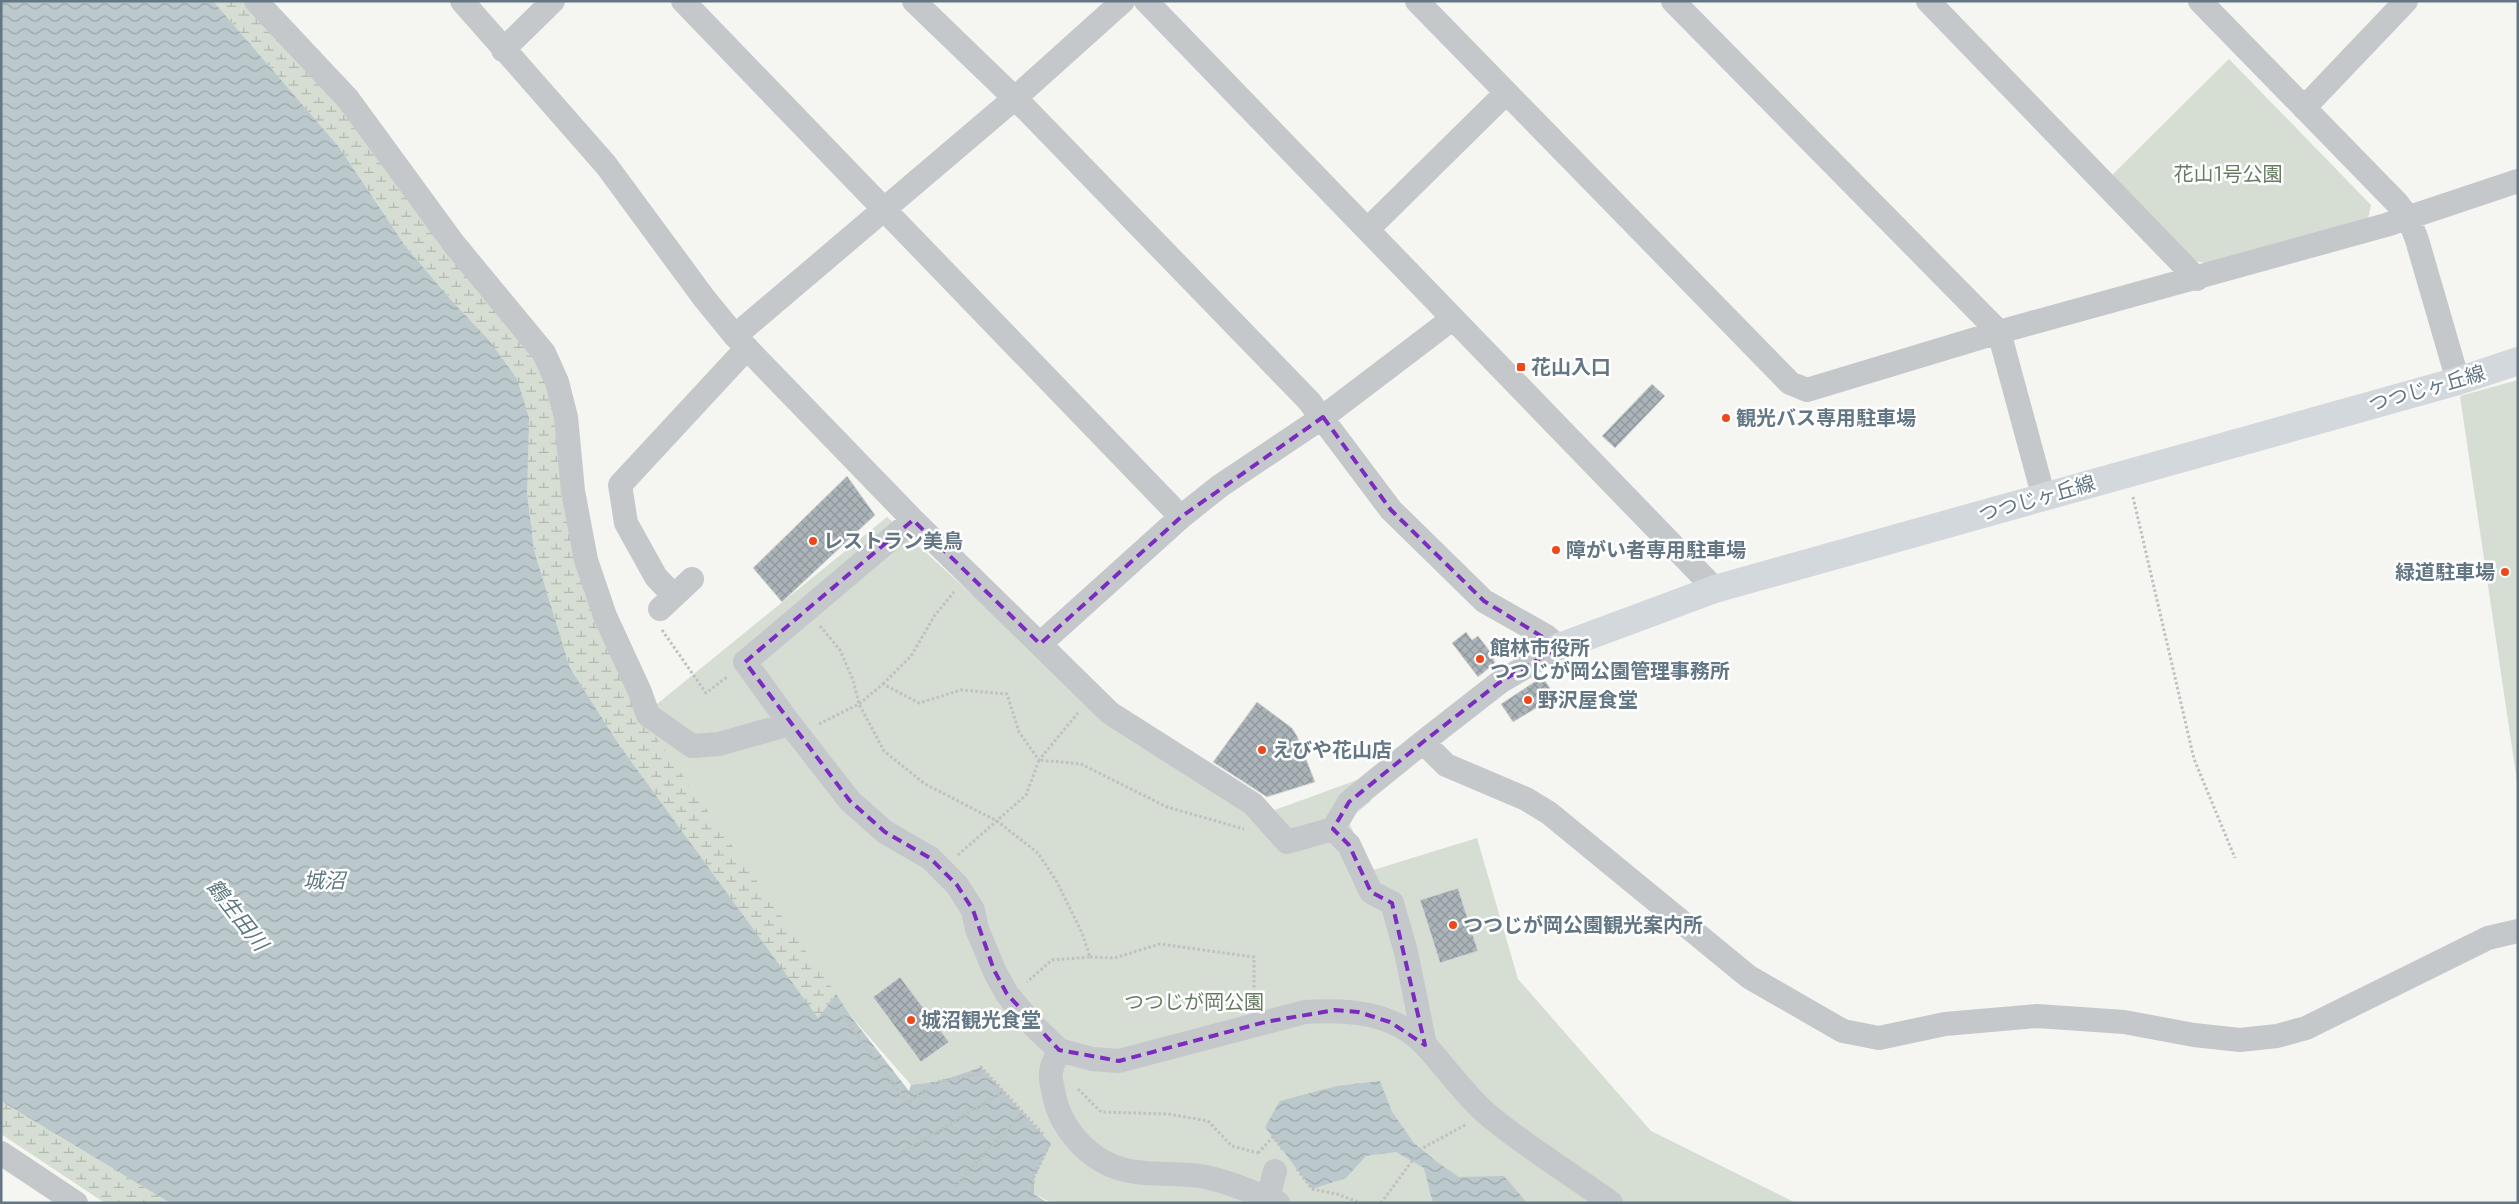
<svg xmlns="http://www.w3.org/2000/svg" width="2519" height="1204" font-family="Jost,'Noto Sans JP',sans-serif">
<style>
.green{fill:#d6ddd2}
.wetland{fill:url(#wetland-marsh)}
.water{fill:url(#water-waves)}
.building{fill:url(#building-cross-hatch);stroke:#d6d6d4}
.lines{fill:none;stroke-linecap:round;stroke-linejoin:round}
.path{stroke:#bec0c2;stroke-width:3;stroke-dasharray:2.5 2.5;stroke-linecap:butt}
.minor{stroke:#c4c8cb;stroke-width:24}
.major{stroke:#d2d8dc;stroke-width:28}
.marked{fill:none;stroke:#7b2cbf;stroke-width:4;stroke-dasharray:10 6;stroke-linejoin:round}
.poi-dot{fill:#ed471a;stroke:#fff;stroke-width:2}
.labels{text-anchor:middle;dominant-baseline:central;stroke-width:5;stroke-linejoin:round;paint-order:stroke}
.park-label{font-size:20px;fill:#677b62;stroke:#fff}
.poi-label{font-size:20px;font-weight:bold;fill:#627684;stroke:#fff;text-anchor:start}
.street-label{font-size:20px;fill:#627684;stroke:#fff}
.water-label{font-size:21px;font-style:italic;fill:#5e7881;stroke:#fff}
</style>
<defs>
<pattern id="wetland-marsh" width="20" height="14" patternUnits="userSpaceOnUse" patternTransform="scale(1.25)"><rect width="20" height="14" fill="#d6ddd2"/><path d="M1 5h8M5 5V1M11 12h8M15 12V8" fill="none" stroke="#b1b8b0"/></pattern>
<pattern id="water-waves" width="16" height="10" patternUnits="userSpaceOnUse" patternTransform="scale(1.25)"><rect width="16" height="10" fill="#bbc8cc"/><path d="M0 5q4-4 8 0t8 0" fill="none" stroke="#9ba7ab"/></pattern>
<pattern id="building-cross-hatch" width="8" height="8" patternUnits="userSpaceOnUse" patternTransform="scale(1.25)"><rect width="8" height="8" fill="#abb4b9"/><path d="M0 0l8 8M0 8l8-8" fill="none" stroke="#8f979c"/></pattern>
</defs>
<rect width="100%" height="100%" fill="#f5f5f1"/>
<path class="green" d="M 2229,59 L 2371,205 L 2368,219 L 2208,264 L 2196,261 L 2112,175 Z
M 2518,380 L 2518,788 L 2460,396 Z
M 887,517 L 1105,716 L 1264,814 L 1357,780 L 1371,801 L 1348,820 L 1370,871 L 1477,838 L 1518,979 L 1651,1131 L 1796,1203 L 1052,1203 L 1034,1194 L 1034,1177 L 1051,1144 L 981,1067 L 940,1081 L 911,1085 L 849,1014 L 641,717 Z"/>
<path class="wetland" d="M 213,1 L 244,1 L 352,117 L 544,372 L 559,427 L 565,507 L 585,595 L 641,716 L 836,994 L 818,1019 L 620,746 L 570,668 L 534,550 L 527,492 L 488,339 L 452,301 L 406,247 L 339,147 Z
M 1,1101 L 170,1203 L 105,1203 L 1,1134 Z"/>
<path class="water" d="M 1,1 L 213,1 L 339,147 L 406,247 L 452,301 L 488,339 L 517,379 L 529,418 L 527,492 L 534,550 L 570,668 L 620,746 L 818,1018 L 836,994 L 849,1014 L 909,1091 L 911,1085 L 940,1081 L 981,1067 L 1051,1144 L 1034,1177 L 1034,1194 L 1048,1203 L 170,1203 L 1,1101 Z
M 1380,1081 L 1392,1112 L 1414,1143 L 1437,1162 L 1459,1177 L 1504,1176 L 1527,1203 L 1433,1203 L 1424,1168 L 1396,1152 L 1366,1156 L 1346,1178 L 1312,1189 L 1265,1127 L 1280,1101 L 1337,1086 Z"/>
<path class="building" d="M 1652,384 L 1665,396 L 1615,448 L 1602,436 Z
M 847,476 L 875,515 L 782,602 L 753,568 Z
M 1466,632 L 1472,640 L 1478,636 L 1492,654 L 1495,663 L 1478,677 L 1452,643 Z
M 1542,677 L 1556,696 L 1513,722 L 1501,704 Z
M 1257,702 L 1292,728 L 1297,736 L 1315,782 L 1267,797 L 1213,762 Z
M 1458,888 L 1478,951 L 1440,963 L 1420,900 Z
M 900,977 L 949,1042 L 921,1062 L 873,997 Z"/>
<g class="lines">
<path class="path" d="M 2133,497 L 2194,759 L 2235,858
M 820,626 L 840,650 L 853,680 L 859,704 L 884,751 L 925,784 L 997,821 L 1038,853 L 1057,882 L 1082,933 L 1090,957 L 1052,960 L 1027,982
M 662,630 L 706,693 L 727,677
M 883,684 L 911,656 L 935,615 L 954,592
M 819,724 L 859,704 L 883,684 L 919,703 L 961,690 L 1007,694 L 1019,732 L 1039,760 L 1078,713
M 958,855 L 1026,795 L 1039,760 L 1081,764 L 1167,807 L 1244,829
M 1090,957 L 1114,958 L 1160,944 L 1254,957 L 1254,995 L 1251,1002
M 843,1016 L 908,1103 L 940,1081 L 981,1074 L 981,1067 L 1043,1134
M 1078,1089 L 1101,1112 L 1168,1114 L 1208,1121 L 1232,1146 L 1258,1153
M 903,1152 L 1004,1091
M 1258,1153 L 1273,1137 L 1283,1150
M 1297,1169 L 1312,1189 L 1337,1194 L 1361,1203
M 955,1186 L 1023,1112
M 1030,1203 L 1034,1177 L 1050,1143
M 1381,1203 L 1421,1149 L 1467,1124"/>
<path class="minor" d="M 256,1 L 348,99 L 454,244 L 544,353 L 557,382 L 566,417 L 573,491 L 586,560 L 605,616 L 640,692 L 648,715 L 692,746 L 719,744 L 790,724
M 462,1 L 606,165 L 704,298 L 735,336 L 913,520 L 1110,713 L 1253,804 L 1287,842 L 1333,829 L 1349,802 L 1423,742 L 1500,682 L 1559,647 L 1546,636 L 1484,601 L 1391,510 L 1309,401 L 1027,110 L 914,1
M 683,1 L 1181,517
M 1146,1 L 1715,589
M 1417,1 L 1790,383 L 1807,390 L 1999,332 L 2386,225 L 2518,181
M 1673,1 L 1999,332 L 2044,498
M 1928,1 L 2197,279
M 2200,1 L 2397,203 L 2409,219 L 2417,240 L 2458,381
M 503,50 L 553,1
M 2304,108 L 2406,1
M 1368,229 L 1506,93
M 735,336 L 1015,98 L 1123,1
M 913,520 L 745,662 L 790,724 L 850,801 L 885,832 L 930,858 L 957,885 L 973,910 L 977,929 L 994,970 L 1007,994 L 1032,1024 L 1059,1050 L 1092,1059 L 1119,1061 L 1305,1012 C 1348,1009 1394,1012 1426,1046 C 1447,1069 1464,1094 1487,1114 C 1526,1147 1570,1173 1611,1203
M 674,596 L 656,577 L 626,523 L 620,485 L 747,348
M 660,609 L 692,579
M 1040,644 L 1181,517 L 1220,486 L 1323,417 L 1452,319
M 1423,742 L 1446,765 L 1526,799 L 1549,813 L 1749,977 L 1843,1031 L 1879,1038 L 1945,1024 L 2037,1016 L 2124,1022 L 2194,1035 L 2240,1040 L 2277,1036 L 2306,1028 L 2488,938 L 2518,931
M 1333,829 L 1349,845 L 1371,892 L 1392,903 L 1406,952 L 1425,1045
M 1059,1050 C 1056,1057 1052,1064 1051,1072 C 1050,1077 1052,1085 1053,1090 C 1059,1129 1091,1164 1130,1171 C 1155,1176 1181,1172 1206,1177 C 1232,1183 1254,1192 1278,1203
M 1,1153 L 76,1203
M 1268,1198 L 1275,1171"/>
<path class="major" d="M 1559,647 L 1715,589 L 2458,381 L 2518,361"/>
</g>
<path class="marked" d="M 1323,417 L 1391,510 L 1484,601 L 1559,647 L 1500,682 L 1423,742 L 1349,802 L 1333,829 L 1349,845 L 1371,892 L 1392,903 L 1425,1045 L 1390,1022 L 1358,1012 L 1335,1010 L 1265,1022 L 1119,1061 L 1059,1050 L 1007,994 L 994,970 L 973,910 L 957,885 L 930,858 L 885,832 L 850,801 L 745,662 L 913,520 L 1040,644 L 1181,517 Z"/>
<g class="poi-dot">
<rect x="1516" y="362" width="10" height="10" rx="2.5"/>
<circle cx="1726" cy="418" r="5"/>
<circle cx="813" cy="541" r="5"/>
<circle cx="1556" cy="550" r="5"/>
<circle cx="2505" cy="572" r="5"/>
<circle cx="1480" cy="659" r="5"/>
<circle cx="1528" cy="700" r="5"/>
<circle cx="1262" cy="750" r="5"/>
<circle cx="1453" cy="925" r="5"/>
<circle cx="911" cy="1020" r="5"/>
</g>
<g class="labels">
<g class="park-label">
<text x="2228" y="174">花山1号公園</text>
<text x="1194" y="1002">つつじが岡公園</text>
</g>
<g class="poi-label">
<text x="1531" y="367">花山入口</text>
<text x="1736" y="418">観光バス専用駐車場</text>
<text x="823" y="541">レストラン美鳥</text>
<text x="1566" y="550">障がい者専用駐車場</text>
<text x="2495" y="572" text-anchor="end">緑道駐車場</text>
<text x="1490" y="648">館林市役所<tspan x="1490" dy="23">つつじが岡公園管理事務所</tspan></text>
<text x="1538" y="700">野沢屋食堂</text>
<text x="1272" y="750">えびや花山店</text>
<text x="1463" y="925">つつじが岡公園観光案内所</text>
<text x="921" y="1020">城沼観光食堂</text>
</g>
<g class="street-label">
<text transform="translate(2427 389) rotate(-16)">つつじヶ丘線</text>
<text transform="translate(2037 499) rotate(-16)">つつじヶ丘線</text>
</g>
<g class="water-label">
<text x="324" y="881">城沼</text>
<text transform="translate(237 915) rotate(52)">鶴生田川</text>
</g>
</g>
<rect width="2519" height="1204" fill="none" stroke="#627684" stroke-width="5"/>
</svg>
